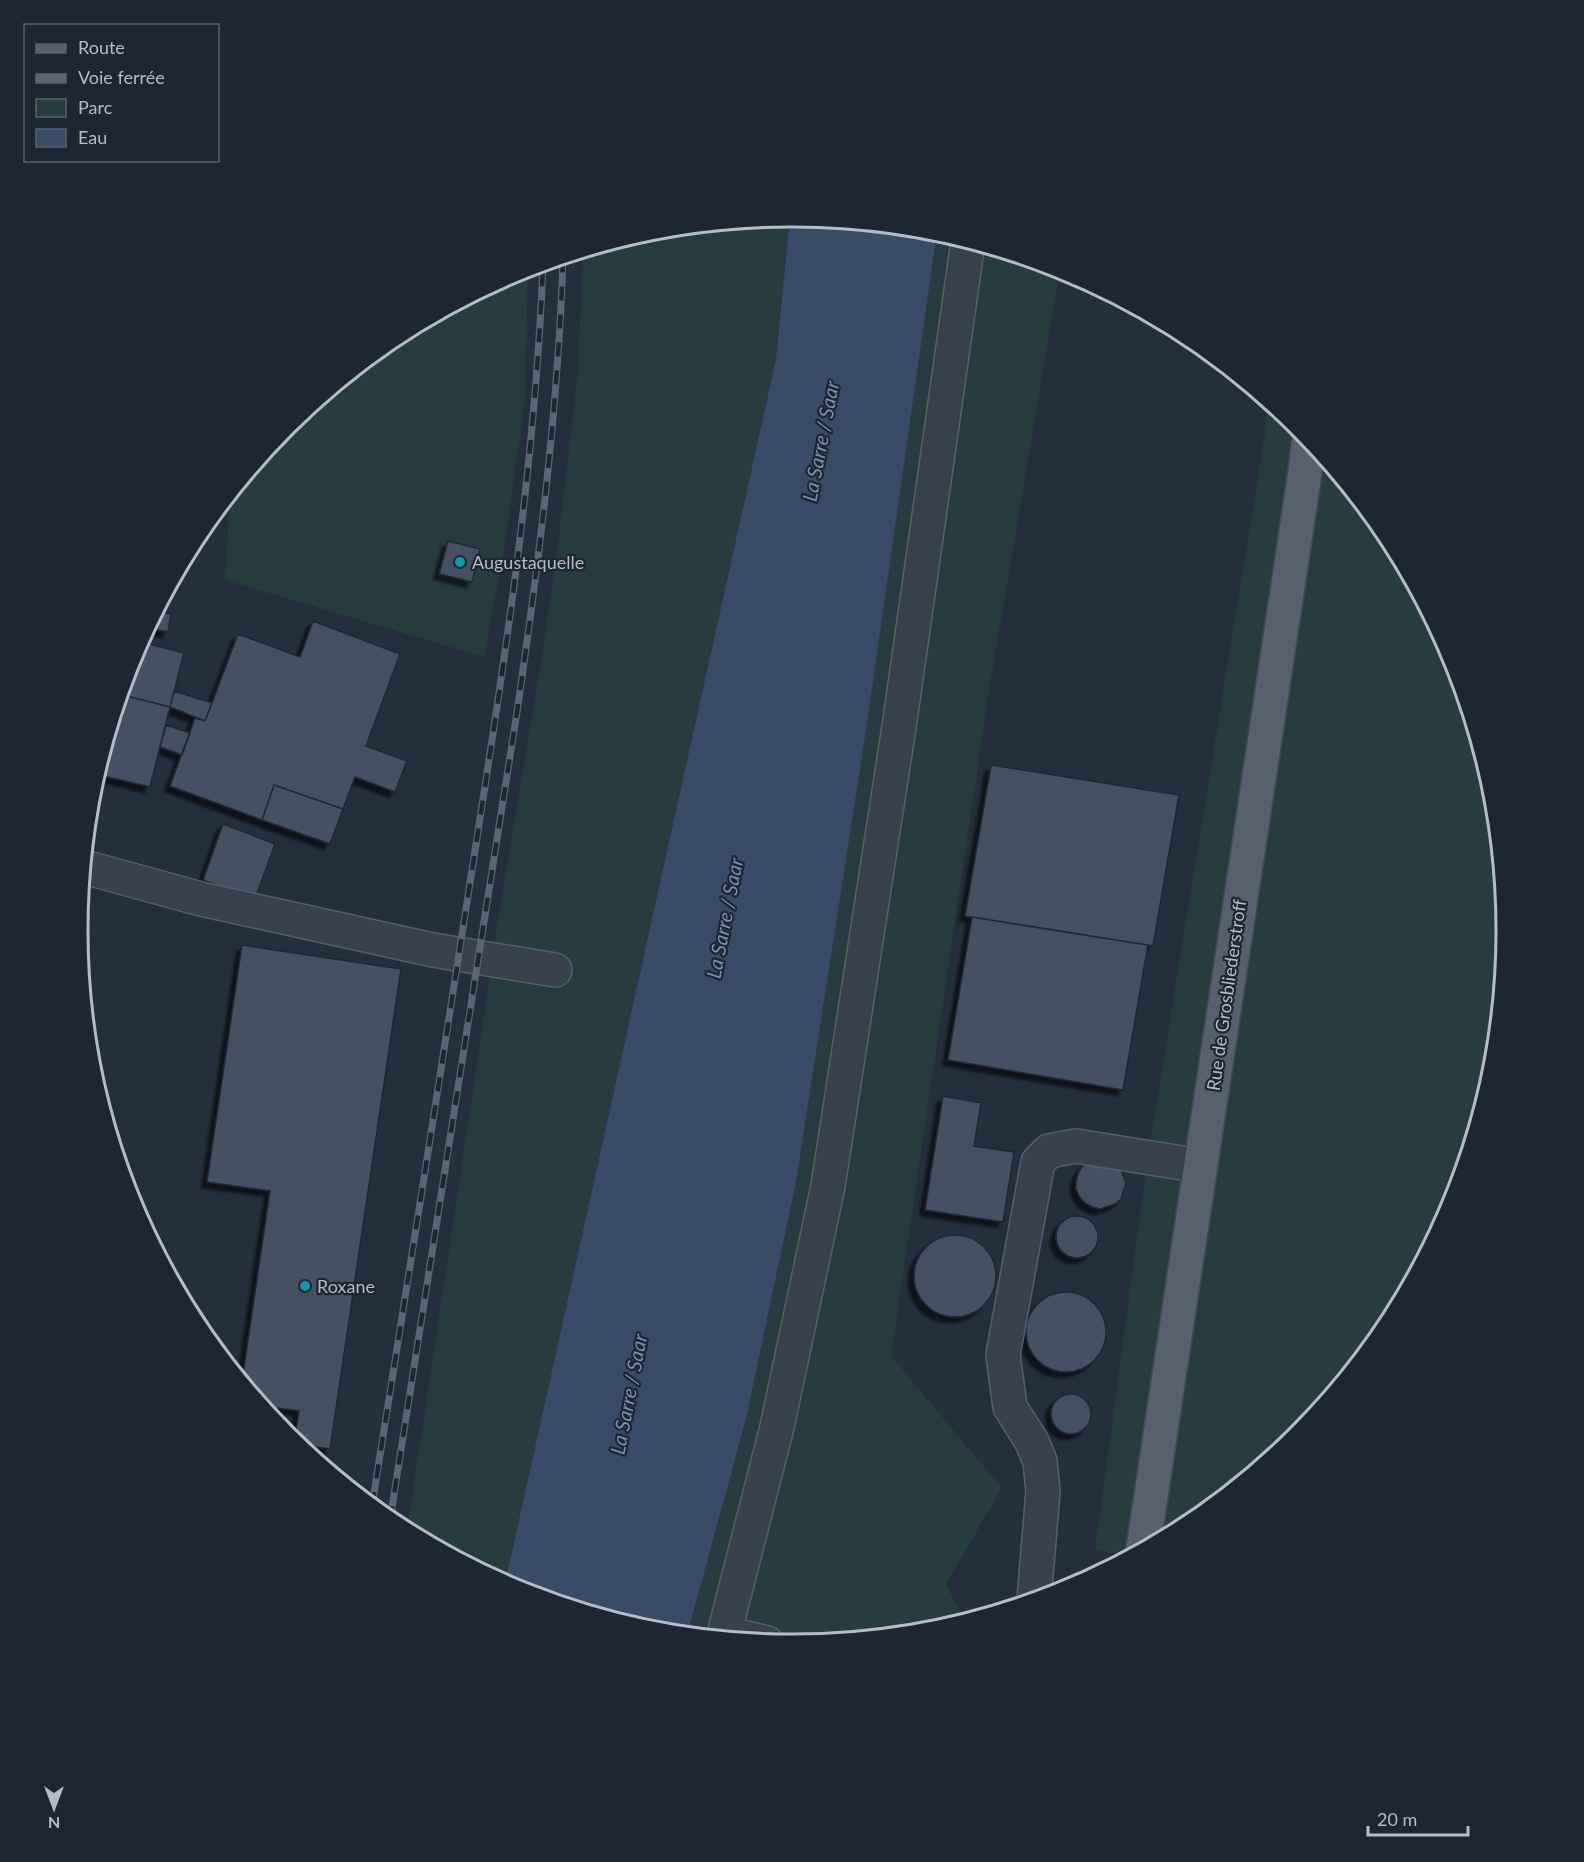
<svg xmlns="http://www.w3.org/2000/svg" width="1584" height="1862" font-family="Lato,sans-serif">
<style>
.green{fill:#263c3f}
.water{fill:#394c67}
.building{fill:#455162;stroke:#1f2835;stroke-width:1.5;filter:url(#shadow)}
.lines{fill:none;stroke-linecap:round;stroke-linejoin:round}
.minor-casing{stroke:#565f6c;stroke-width:36}
.major-casing{stroke:#414a57;stroke-width:36}
.minor{stroke:#38414e;stroke-width:33}
.major{stroke:#56606e;stroke-width:33}
.rail-casing{stroke:#5a6575;stroke-width:7}
.rail{stroke:#1d2633;stroke-width:4.5;stroke-dasharray:14;stroke-linecap:butt}
.culture-dot{fill:#0f9aa8;stroke:#1d2633;stroke-width:2}
.labels{text-anchor:middle;dominant-baseline:central;stroke-width:4.5;stroke-linejoin:round;paint-order:stroke}
.poi-label{font-size:18px;fill:#b4bcc9;stroke:#1d2633;text-anchor:start}
.street-label{font-size:18px;fill:#b4bcc9;stroke:#1d2633}
.water-label{font-size:20px;font-style:italic;fill:#7c92b1;stroke:#1d2633}
.rim{fill:none;stroke:#b4bcc9;stroke-width:3}
</style>
<defs>
<filter id="shadow"><feDropShadow dx="-5.5" dy="5.5" stdDeviation="1.5" flood-color="#0009"/></filter>
</defs>
<rect width="100%" height="100%" fill="#242f3e"/>
<path class="green" d="M 790,217 L 776,359 L 505,1583 L 407,1531 L 498,922 L 540,669 L 559,536 L 578,372 L 583,252 L 653,231 Z
M 937,232 L 1060,270 L 989,690 L 891,1356 L 1002,1488 L 946,1584 L 964,1621 L 931,1631 L 792,1645 L 687,1635 L 746,1419 L 796,1182 L 867,724 Z
M 528,269 L 525,398 L 506,538 L 484,657 L 225,580 L 230,496 L 287,426 L 396,337 L 519,271 Z
M 1267,402 L 1297,426 L 1386,535 L 1452,658 L 1492,792 L 1506,931 L 1492,1071 L 1452,1205 L 1385,1328 L 1297,1436 L 1188,1525 L 1128,1557 L 1095,1550 L 1148,1156 L 1265,433 Z"/>
<path class="water" d="M 790,217 L 937,232 L 867,724 L 796,1182 L 746,1419 L 687,1635 L 652,1631 L 518,1591 L 505,1583 L 776,359 Z"/>
<path class="building" d="M 448,541 L 480,549 L 472,582 L 439,574 Z
M 157,611 L 171,614 L 168,632 L 148,628 Z
M 313,621 L 400,654 L 366,746 L 407,761 L 395,792 L 355,777 L 343,809 L 274,785 L 262,820 L 170,786 L 195,718 L 205,721 L 238,634 L 300,657 Z
M 141,642 L 184,653 L 170,707 L 123,695 L 132,657 Z
M 174,691 L 212,703 L 205,721 L 170,707 Z
M 123,695 L 170,707 L 150,787 L 103,776 Z
M 166,725 L 190,733 L 182,755 L 160,747 Z
M 991,765 L 1179,795 L 1153,946 L 965,916 Z
M 274,785 L 343,809 L 330,844 L 262,820 Z
M 223,824 L 275,844 L 255,899 L 203,880 Z
M 972,917 L 1148,945 L 1123,1090 L 948,1060 Z
M 242,945 L 401,969 L 330,1449 L 297,1444 L 294,1442 L 299,1411 L 263,1406 L 242,1381 L 270,1191 L 207,1182 Z
M 943,1096 L 981,1103 L 974,1146 L 1014,1152 L 1003,1222 L 925,1210 Z
M 1090,1161 L 1120,1167 L 1126,1183 L 1121,1199 L 1115,1204 L 1100,1209 L 1092,1207 L 1085,1203 L 1079,1196 L 1076,1189 L 1076,1181 L 1078,1173 L 1083,1166 Z
M1056 1237a21 21 0 1 1 42 0a21 21 0 1 1-42 0Z
M914 1276a41 41 0 1 1 82 0a41 41 0 1 1-82 0Z
M1026 1332a40 40 0 1 1 80 0a40 40 0 1 1-80 0Z
M1051 1414a20 20 0 1 1 40 0a20 20 0 1 1-40 0Z"/>
<g class="lines">
<g class="minor-casing">
<path id="minor" d="M 84,867 L 201,899 L 433,950 L 555,970
M 1034,1600 L 1043,1491 L 1040,1461 L 1032,1442 L 1010,1407 L 1003,1355 L 1038,1162 L 1049,1151 L 1076,1146 L 1201,1166
M 725,1633 L 767,1643
M 723,1638 L 777,1427 L 828,1186 L 899,727 L 968,242"/>
</g>
<g class="major-casing">
<path id="major" d="M 1143,1549 L 1304,479 L 1309,440"/>
</g>
<use href="#minor" class="minor"/>
<use href="#major" class="major"/>
<g class="rail-casing">
<path id="rail" d="M 372,1506 C 405,1298 438,1091 470,883 C 502,678 535,472 543,264
M 390,1520 L 517,712 C 539,561 558,411 563,258"/>
</g>
<use href="#rail" class="rail"/>
</g>
<g class="culture-dot">
<circle cx="460" cy="562" r="6"/>
<circle cx="305" cy="1286" r="6"/>
</g>
<g class="labels">
<g class="poi-label">
<text x="472" y="562">Augustaquelle</text>
<text x="317" y="1286">Roxane</text>
</g>
<g class="street-label">
<text transform="translate(1226 995) rotate(-82)">Rue de Grosbliederstroff</text>
</g>
<g class="water-label">
<text transform="translate(820 441) rotate(-79)">La Sarre / Saar</text>
<text transform="translate(724 918) rotate(-79)">La Sarre / Saar</text>
<text transform="translate(628 1394) rotate(-79)">La Sarre / Saar</text>
</g>
</g>
<path d="M0 0H1584V1862H0ZM791 227H793A703 703 0 0 1 1496 930V931A703 703 0 0 1 793 1634H791A703 703 0 0 1 88 931V930A703 703 0 0 1 791 227Z" fill="#1d2633" fill-rule="evenodd"/>
<path class="rim" d="M791 227H793A703 703 0 0 1 1496 930V931A703 703 0 0 1 793 1634H791A703 703 0 0 1 88 931V930A703 703 0 0 1 791 227Z"/>
<rect x="24" y="24" width="195" height="138" fill="#1d2633" stroke="#59626f" stroke-width="1.5"/>
<rect x="36" y="44" width="30" height="9" fill="#56606e" stroke="#59626f" stroke-width="1.5"/>
<text x="78" y="54" font-size="18" fill="#b4bcc9">Route</text>
<rect x="36" y="74" width="30" height="9" fill="#5a6575" stroke="#59626f" stroke-width="1.5"/>
<text x="78" y="84" font-size="18" fill="#b4bcc9">Voie ferrée</text>
<rect x="36" y="99" width="30" height="18" fill="#263c3f" stroke="#59626f" stroke-width="1.5"/>
<text x="78" y="114" font-size="18" fill="#b4bcc9">Parc</text>
<rect x="36" y="129" width="30" height="18" fill="#394c67" stroke="#59626f" stroke-width="1.5"/>
<text x="78" y="144" font-size="18" fill="#b4bcc9">Eau</text>
<g transform="translate(54 1808) rotate(180)" stroke="#1d2633" stroke-width="4.5" paint-order="stroke">
<path d="M0-4.5L10 22L0 15L-10 22Z" fill="#b4bcc9"/>
<text y="-9" font-size="16" font-weight="bold" text-anchor="middle" fill="#b4bcc9">N</text>
</g>
<path d="M1368 1826v9h100v-9" fill="none" stroke="#b4bcc9" stroke-width="3"/>
<text x="1377" y="1826" font-size="18" fill="#b4bcc9" stroke="#1d2633" stroke-width="4.5" paint-order="stroke">20 m</text>
</svg>
